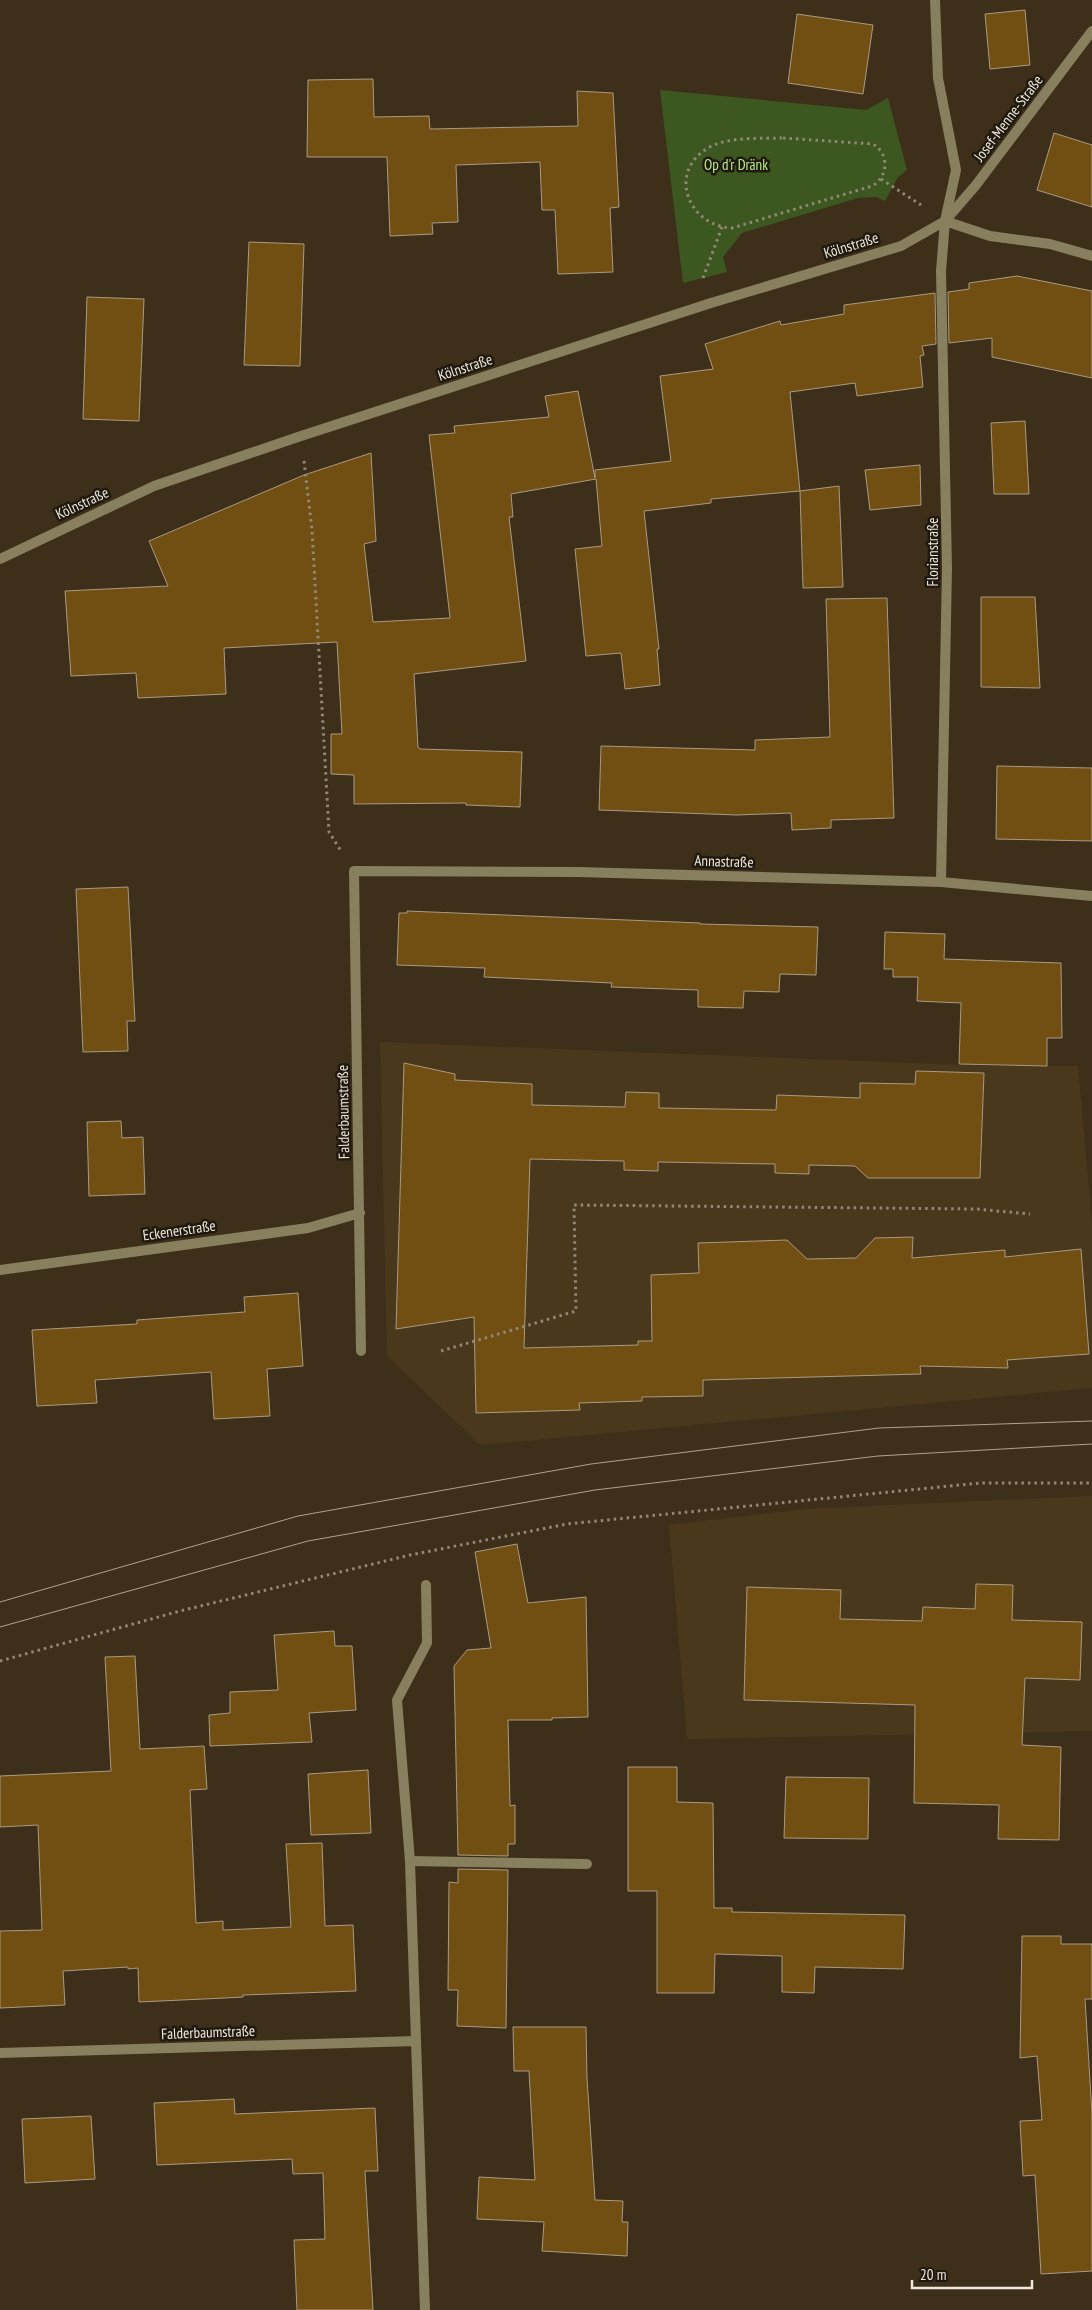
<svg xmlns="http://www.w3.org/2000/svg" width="1092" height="2310" font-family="'PT Sans Narrow',sans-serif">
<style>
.built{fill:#4a381c}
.green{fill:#3c571f}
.building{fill:#714f13;stroke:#ab9a82}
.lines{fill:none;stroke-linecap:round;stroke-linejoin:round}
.path{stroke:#938776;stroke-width:3;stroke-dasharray:2.5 4;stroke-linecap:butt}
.lane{stroke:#887f5e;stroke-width:10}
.street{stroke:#887f5e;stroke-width:10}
.tram{stroke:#ada292;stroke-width:1}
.labels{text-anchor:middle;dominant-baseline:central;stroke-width:5;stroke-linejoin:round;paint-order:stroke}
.street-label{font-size:15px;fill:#f0e7da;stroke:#1f190f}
.park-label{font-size:15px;fill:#baed8a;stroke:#1f190f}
</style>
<rect width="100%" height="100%" fill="#3e2f1a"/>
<path class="built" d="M 380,1042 L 987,1066 L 1078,1066 L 1092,1223 L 1092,1388 L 480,1445 L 387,1356 Z
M 1092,1496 L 1092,1731 L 687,1739 L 669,1525 L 805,1509 Z"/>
<path class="green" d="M 660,90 L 866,110 L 888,98 L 907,170 L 898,177 L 885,201 L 876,197 L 858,198 L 742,233 L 723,257 L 727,272 L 683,283 Z"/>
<path class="building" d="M 1025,10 L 1030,65 L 990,69 L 985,14 Z
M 797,14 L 873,25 L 863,94 L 788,83 Z
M 373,79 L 374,117 L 429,116 L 430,129 L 578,126 L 577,91 L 613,93 L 619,207 L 610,208 L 613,272 L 558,274 L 555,210 L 542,210 L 540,162 L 456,165 L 458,222 L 432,223 L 433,234 L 390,236 L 387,157 L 307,157 L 308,80 Z
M 1054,133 L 1092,145 L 1092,207 L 1037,190 Z
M 249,242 L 304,244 L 300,366 L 244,365 Z
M 1017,276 L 1092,291 L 1092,378 L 992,357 L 992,338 L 949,343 L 948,292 L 969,289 L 969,283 Z
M 935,293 L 936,344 L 922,346 L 924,355 L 920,356 L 923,387 L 857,396 L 855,383 L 790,392 L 800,491 L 711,499 L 711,503 L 644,511 L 659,649 L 657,649 L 660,685 L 625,689 L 621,653 L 586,656 L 575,549 L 602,546 L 596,479 L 511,494 L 513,517 L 509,517 L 526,661 L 414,674 L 418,747 L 420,749 L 522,752 L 520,807 L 466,805 L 466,803 L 354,804 L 354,775 L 331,774 L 331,734 L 342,734 L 337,642 L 224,648 L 226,694 L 138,698 L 136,673 L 71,676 L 65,591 L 168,586 L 149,541 L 304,475 L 371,453 L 376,541 L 364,544 L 373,622 L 450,618 L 429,435 L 455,433 L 454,426 L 549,417 L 545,396 L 578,391 L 595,478 L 595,470 L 671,461 L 660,376 L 713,369 L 705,344 L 780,321 L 781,325 L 844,314 L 844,305 Z
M 87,297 L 144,299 L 139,421 L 83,419 Z
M 1025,421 L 1029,494 L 994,494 L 991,423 Z
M 920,465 L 921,505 L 870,510 L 865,470 Z
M 839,486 L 843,587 L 803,588 L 800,491 Z
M 981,597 L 1035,597 L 1040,688 L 981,687 Z
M 887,598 L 894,818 L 831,820 L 831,828 L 792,830 L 791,813 L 737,815 L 599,810 L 601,746 L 755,750 L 755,740 L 830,737 L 826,599 Z
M 997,766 L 1092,768 L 1092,841 L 996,839 Z
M 128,887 L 135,1021 L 127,1021 L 128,1051 L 83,1052 L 76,889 Z
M 407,911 L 700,923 L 700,924 L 818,927 L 816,975 L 780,974 L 779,992 L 744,991 L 743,1008 L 698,1007 L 698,990 L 611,987 L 612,983 L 484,977 L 485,968 L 397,965 L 399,913 L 407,913 Z
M 885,932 L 945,934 L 944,959 L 1061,963 L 1062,1038 L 1047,1038 L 1047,1066 L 959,1064 L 961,1003 L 917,1001 L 918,977 L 893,977 L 893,969 L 884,969 Z
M 404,1063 L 455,1074 L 455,1080 L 532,1084 L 532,1105 L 625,1107 L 626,1092 L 659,1093 L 659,1108 L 776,1110 L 777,1095 L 860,1098 L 860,1083 L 915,1084 L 916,1071 L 984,1073 L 980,1178 L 868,1178 L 855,1166 L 809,1165 L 809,1174 L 775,1173 L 775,1164 L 658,1162 L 658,1171 L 624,1170 L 624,1161 L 530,1159 L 524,1348 L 638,1345 L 638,1341 L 652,1341 L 651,1275 L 699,1273 L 698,1243 L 787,1240 L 807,1259 L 856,1258 L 875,1238 L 913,1237 L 912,1258 L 1005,1250 L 1005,1257 L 1081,1249 L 1089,1354 L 1007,1360 L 1008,1368 L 920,1366 L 921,1374 L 703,1380 L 703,1396 L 642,1397 L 642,1401 L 579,1403 L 580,1410 L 476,1413 L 474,1317 L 396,1329 Z
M 121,1121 L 122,1138 L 143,1137 L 145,1194 L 89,1196 L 87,1122 Z
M 298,1293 L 303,1366 L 267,1369 L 270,1416 L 214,1419 L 211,1372 L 95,1380 L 97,1403 L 37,1406 L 32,1330 L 137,1324 L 137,1320 L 245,1312 L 244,1297 Z
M 517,1544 L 528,1603 L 586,1597 L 588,1717 L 552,1718 L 552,1720 L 508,1720 L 510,1806 L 515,1805 L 515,1844 L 508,1844 L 508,1856 L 458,1855 L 454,1666 L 467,1650 L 491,1648 L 475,1552 Z
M 976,1584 L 1013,1585 L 1012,1620 L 1082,1622 L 1080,1680 L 1025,1678 L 1022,1745 L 1061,1747 L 1059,1840 L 998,1839 L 999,1805 L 914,1803 L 915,1705 L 744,1700 L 747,1587 L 841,1590 L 840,1619 L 922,1621 L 923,1607 L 975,1609 Z
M 334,1631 L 335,1646 L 352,1646 L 356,1710 L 309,1713 L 312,1742 L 210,1746 L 209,1715 L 230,1713 L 230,1692 L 278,1690 L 274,1635 Z
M 135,1656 L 140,1749 L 204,1746 L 207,1789 L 190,1790 L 196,1923 L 223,1921 L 223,1930 L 291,1927 L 286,1844 L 322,1843 L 325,1926 L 353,1925 L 356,1991 L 243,1995 L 243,1997 L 225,1998 L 139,2002 L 138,1968 L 128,1969 L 128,1967 L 63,1971 L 65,2005 L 0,2008 L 0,1931 L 42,1930 L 38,1825 L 0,1827 L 0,1776 L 111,1771 L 105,1657 Z
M 628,1767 L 677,1767 L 677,1802 L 713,1803 L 714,1908 L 732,1908 L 732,1912 L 905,1915 L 903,1969 L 815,1967 L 814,1993 L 782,1992 L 782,1956 L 715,1954 L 714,1993 L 657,1993 L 657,1891 L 628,1891 Z
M 368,1770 L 371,1833 L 311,1835 L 308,1774 Z
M 786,1777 L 869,1778 L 868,1839 L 784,1838 Z
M 458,1869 L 508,1870 L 506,2028 L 457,2026 L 458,1990 L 448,1990 L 449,1882 L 458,1883 Z
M 1022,1936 L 1061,1936 L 1061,1944 L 1092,1944 L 1092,1999 L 1085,1999 L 1092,2114 L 1092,2271 L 1041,2274 L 1035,2175 L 1023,2176 L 1020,2121 L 1042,2120 L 1037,2056 L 1020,2058 Z
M 513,2027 L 586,2027 L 587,2078 L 595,2200 L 623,2201 L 622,2222 L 628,2222 L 627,2256 L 542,2251 L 544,2222 L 477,2219 L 479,2177 L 535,2180 L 529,2071 L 514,2071 Z
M 234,2099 L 235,2114 L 375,2108 L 378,2171 L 365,2171 L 373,2310 L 297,2310 L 294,2240 L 325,2239 L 323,2173 L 293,2174 L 292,2159 L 157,2165 L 154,2103 Z
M 91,2116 L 95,2179 L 25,2183 L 22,2119 Z"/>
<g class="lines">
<path class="path" d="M 783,138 L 873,144 C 889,153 889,177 872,186 L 732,228 C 688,226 667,172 708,148 C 728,136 760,139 783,138 Z
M 881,179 L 921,205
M 703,278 L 722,227
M 304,461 L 312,530 L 329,832 L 341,851
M 441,1351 L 576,1311 L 574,1205 L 976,1209 L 1030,1214
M 0,1661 L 180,1611 L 410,1555 L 567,1524 L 980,1483 L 1092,1483"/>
<path class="lane" d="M 935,0 L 938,78 L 956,170 L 945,221
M 410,1861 L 587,1864"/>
<path class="street" d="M 945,221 L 990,236 L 1050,244 L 1092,256
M 0,559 L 154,486 L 301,436 L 711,303 L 901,246 L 945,221 L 976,185 L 1092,31
M 941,882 L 947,568 L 941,271 L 945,221
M 0,1270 L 308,1228 L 360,1213
M 361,1351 L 354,871 L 578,872 L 941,882 L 1092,896
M 0,2053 L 416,2041
M 425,2310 L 410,1861 L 397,1700 L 427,1643 L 426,1585"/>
<path class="tram" d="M 0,1602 L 298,1516 L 591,1464 L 879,1428 L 1092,1421
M 0,1627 L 308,1541 L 595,1490 L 878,1456 L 1092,1444"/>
</g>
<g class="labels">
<g class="street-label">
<text transform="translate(1008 118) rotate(-53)">Josef-Menne-Straße</text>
<text transform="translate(851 245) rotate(-17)">Kölnstraße</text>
<text transform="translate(465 367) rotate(-18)">Kölnstraße</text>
<text transform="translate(82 503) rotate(-25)">Kölnstraße</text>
<text transform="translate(932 552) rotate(-90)">Florianstraße</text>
<text transform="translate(724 861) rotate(2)">Annastraße</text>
<text transform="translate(343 1112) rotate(-91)">Falderbaumstraße</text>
<text transform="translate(179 1230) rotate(-8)">Eckenerstraße</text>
<text transform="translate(208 2032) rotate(-2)">Falderbaumstraße</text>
</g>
<g class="park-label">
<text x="736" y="164">Op d'r Dränk</text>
</g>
</g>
<path d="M912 2280v8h120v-8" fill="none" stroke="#f0e7da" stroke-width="2.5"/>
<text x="920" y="2280" font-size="15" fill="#f0e7da" stroke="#1f190f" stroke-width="4" paint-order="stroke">20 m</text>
</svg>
